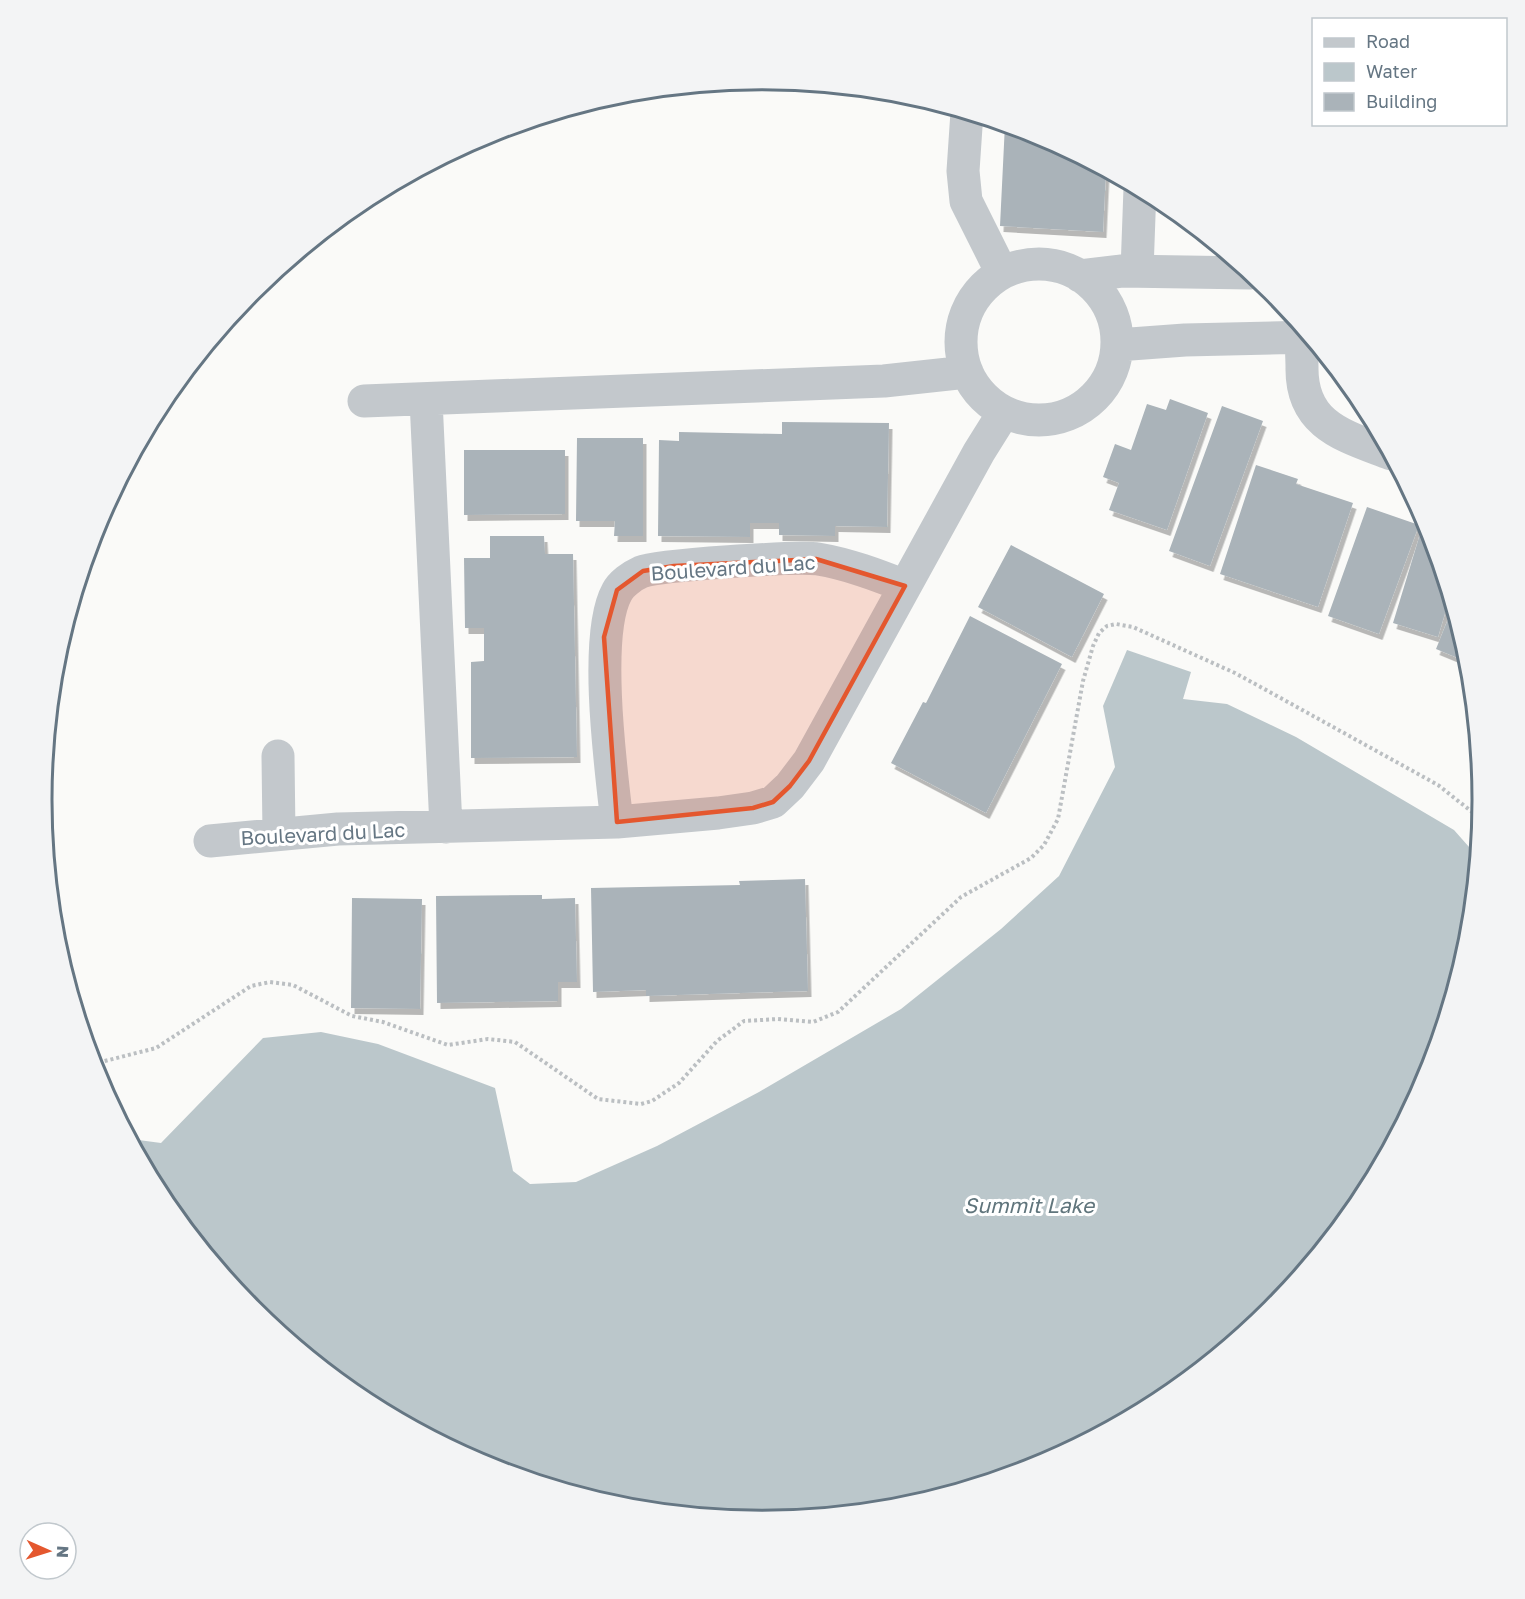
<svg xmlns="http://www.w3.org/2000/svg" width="1525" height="1599" font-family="'Golos Text',sans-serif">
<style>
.water{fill:#bbc7cb}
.building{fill:#aab3b9;filter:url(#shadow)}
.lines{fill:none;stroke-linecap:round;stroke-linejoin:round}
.path{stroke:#bbbfc2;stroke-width:4;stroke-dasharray:3 3;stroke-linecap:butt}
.minor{stroke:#c3c8cc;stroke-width:33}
.marked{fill:#e4572e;fill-opacity:0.2;stroke:#e4572e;stroke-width:4.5;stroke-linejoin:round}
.labels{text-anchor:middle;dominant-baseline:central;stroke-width:6;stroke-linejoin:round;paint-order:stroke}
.street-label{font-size:20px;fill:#657683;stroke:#fff}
.water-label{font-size:21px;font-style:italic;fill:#60757c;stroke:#fff}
.rim{fill:none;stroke:#657683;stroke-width:3}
</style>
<defs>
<filter id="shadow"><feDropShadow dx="3.5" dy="6" stdDeviation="0" flood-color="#0004"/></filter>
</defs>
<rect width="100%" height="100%" fill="#fafaf8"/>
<path class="water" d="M 1127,650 L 1191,672 L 1183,699 L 1227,704 L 1296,737 L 1454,830 L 1477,856 L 1469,940 L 1428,1076 L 1361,1200 L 1272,1309 L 1162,1399 L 1038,1465 L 903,1506 L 762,1520 L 622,1506 L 486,1465 L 362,1398 L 253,1309 L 163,1199 L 131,1139 L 161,1143 L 263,1038 L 321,1032 L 378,1044 L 495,1088 L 513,1171 L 530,1184 L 576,1182 L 657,1146 L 759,1092 L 901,1009 L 1001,929 L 1059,876 L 1115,767 L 1103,706 Z"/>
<path class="building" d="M 1005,124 L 1039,134 L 1106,170 L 1103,232 L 1000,226 Z
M 1170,399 L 1208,413 L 1167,530 L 1109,510 L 1119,483 L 1103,477 L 1115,444 L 1131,450 L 1147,404 L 1166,410 Z
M 1222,406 L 1263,421 L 1210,566 L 1169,551 Z
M 782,422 L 889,423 L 887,527 L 835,526 L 835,536 L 779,535 L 779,523 L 750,523 L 750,537 L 658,536 L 659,440 L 679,441 L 679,432 L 782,434 Z
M 577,438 L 643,438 L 643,536 L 614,536 L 615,521 L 576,521 Z
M 464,450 L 565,450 L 565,514 L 464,515 Z
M 1256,465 L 1298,479 L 1296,484 L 1353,503 L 1318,607 L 1220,574 Z
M 1367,507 L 1419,525 L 1379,634 L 1328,616 Z
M 1421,531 L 1431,535 L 1450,596 L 1438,637 L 1393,623 Z
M 490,536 L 544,536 L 545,554 L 573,554 L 577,757 L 471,758 L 471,662 L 484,661 L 484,628 L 465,628 L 464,558 L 490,558 Z
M 1011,545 L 1104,594 L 1072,657 L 978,607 Z
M 1453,607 L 1469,659 L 1470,663 L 1436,649 Z
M 970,616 L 1062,664 L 986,813 L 891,763 L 923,702 L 926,703 Z
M 805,879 L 808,991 L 646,996 L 646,990 L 593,992 L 591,888 L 740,885 L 739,881 Z
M 542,895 L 542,899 L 575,898 L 577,982 L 558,982 L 558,1001 L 437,1003 L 436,896 Z
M 352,898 L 422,899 L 420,1009 L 351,1008 Z"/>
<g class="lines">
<path class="path" d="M 93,1064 L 156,1048 L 251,986 L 270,982 L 293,985 L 352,1016 L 383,1022 L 448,1045 L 488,1039 L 515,1042 L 598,1099 L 641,1104 L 652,1101 L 679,1083 L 717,1041 L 744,1021 L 778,1019 L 813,1022 L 838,1012 L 961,897 L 1031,858 L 1044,845 L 1058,819 L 1083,681 L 1093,646 L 1099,633 L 1107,626 L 1116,624 L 1133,627 L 1235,673 L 1277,696 L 1438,785 L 1481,819"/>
<path class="minor" d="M 967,112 L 963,171 L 966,201 L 1002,273
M961 342a78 78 0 1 1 156 0a78 78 0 1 1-156 0Z
M 1137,271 L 1140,188
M 1080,276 L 1122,271 L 1251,273
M 1305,330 C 1300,341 1302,355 1302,367 C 1301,426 1345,436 1391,454
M 1117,345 L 1185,340 L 1311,337
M 426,400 L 446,827
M 364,401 L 884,381 L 967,372
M 278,756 L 279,834
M 617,822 C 611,770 593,635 617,592 C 621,584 632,576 641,572 C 658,565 798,556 818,559 C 848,564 877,575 905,586
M 210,841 L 338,829 L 617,822 L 718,813 L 753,808 L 773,802 L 790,786 L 809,761 L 979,452 L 1004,412"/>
</g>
<path class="marked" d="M 816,559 L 905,586 L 809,761 L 790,786 L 773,802 L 753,808 L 617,822 L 604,637 L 617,590 L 643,571 L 674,566 Z"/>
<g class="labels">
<g class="street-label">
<text transform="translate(733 567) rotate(-4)">Boulevard du Lac</text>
<text transform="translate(323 833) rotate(-3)">Boulevard du Lac</text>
</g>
<g class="water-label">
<text x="1029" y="1205">Summit Lake</text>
</g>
</g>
<path d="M0 0H1525V1599H0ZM52 800a710 710 0 1 1 1420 0a710 710 0 1 1-1420 0Z" fill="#f3f4f5" fill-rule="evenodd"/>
<path class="rim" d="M52 800a710 710 0 1 1 1420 0a710 710 0 1 1-1420 0Z"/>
<rect x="1312" y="18" width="195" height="108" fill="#ffffff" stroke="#c1c8cd" stroke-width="1.5"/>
<rect x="1324" y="38" width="30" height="9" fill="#c3c8cc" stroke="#c1c8cd" stroke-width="1.5"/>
<text x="1366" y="48" font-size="18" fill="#657683">Road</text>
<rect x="1324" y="63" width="30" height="18" fill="#bbc7cb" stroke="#c1c8cd" stroke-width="1.5"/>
<text x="1366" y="78" font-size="18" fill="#657683">Water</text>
<rect x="1324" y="93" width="30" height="18" fill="#aab3b9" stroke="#c1c8cd" stroke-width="1.5"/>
<text x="1366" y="108" font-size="18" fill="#657683">Building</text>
<g transform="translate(48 1551) rotate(93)"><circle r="28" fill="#ffffff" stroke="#c1c8cd" stroke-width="1.5"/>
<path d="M0-4.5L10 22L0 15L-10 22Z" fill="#e4572e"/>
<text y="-9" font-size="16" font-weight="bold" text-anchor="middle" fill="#657683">N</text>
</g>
</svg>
